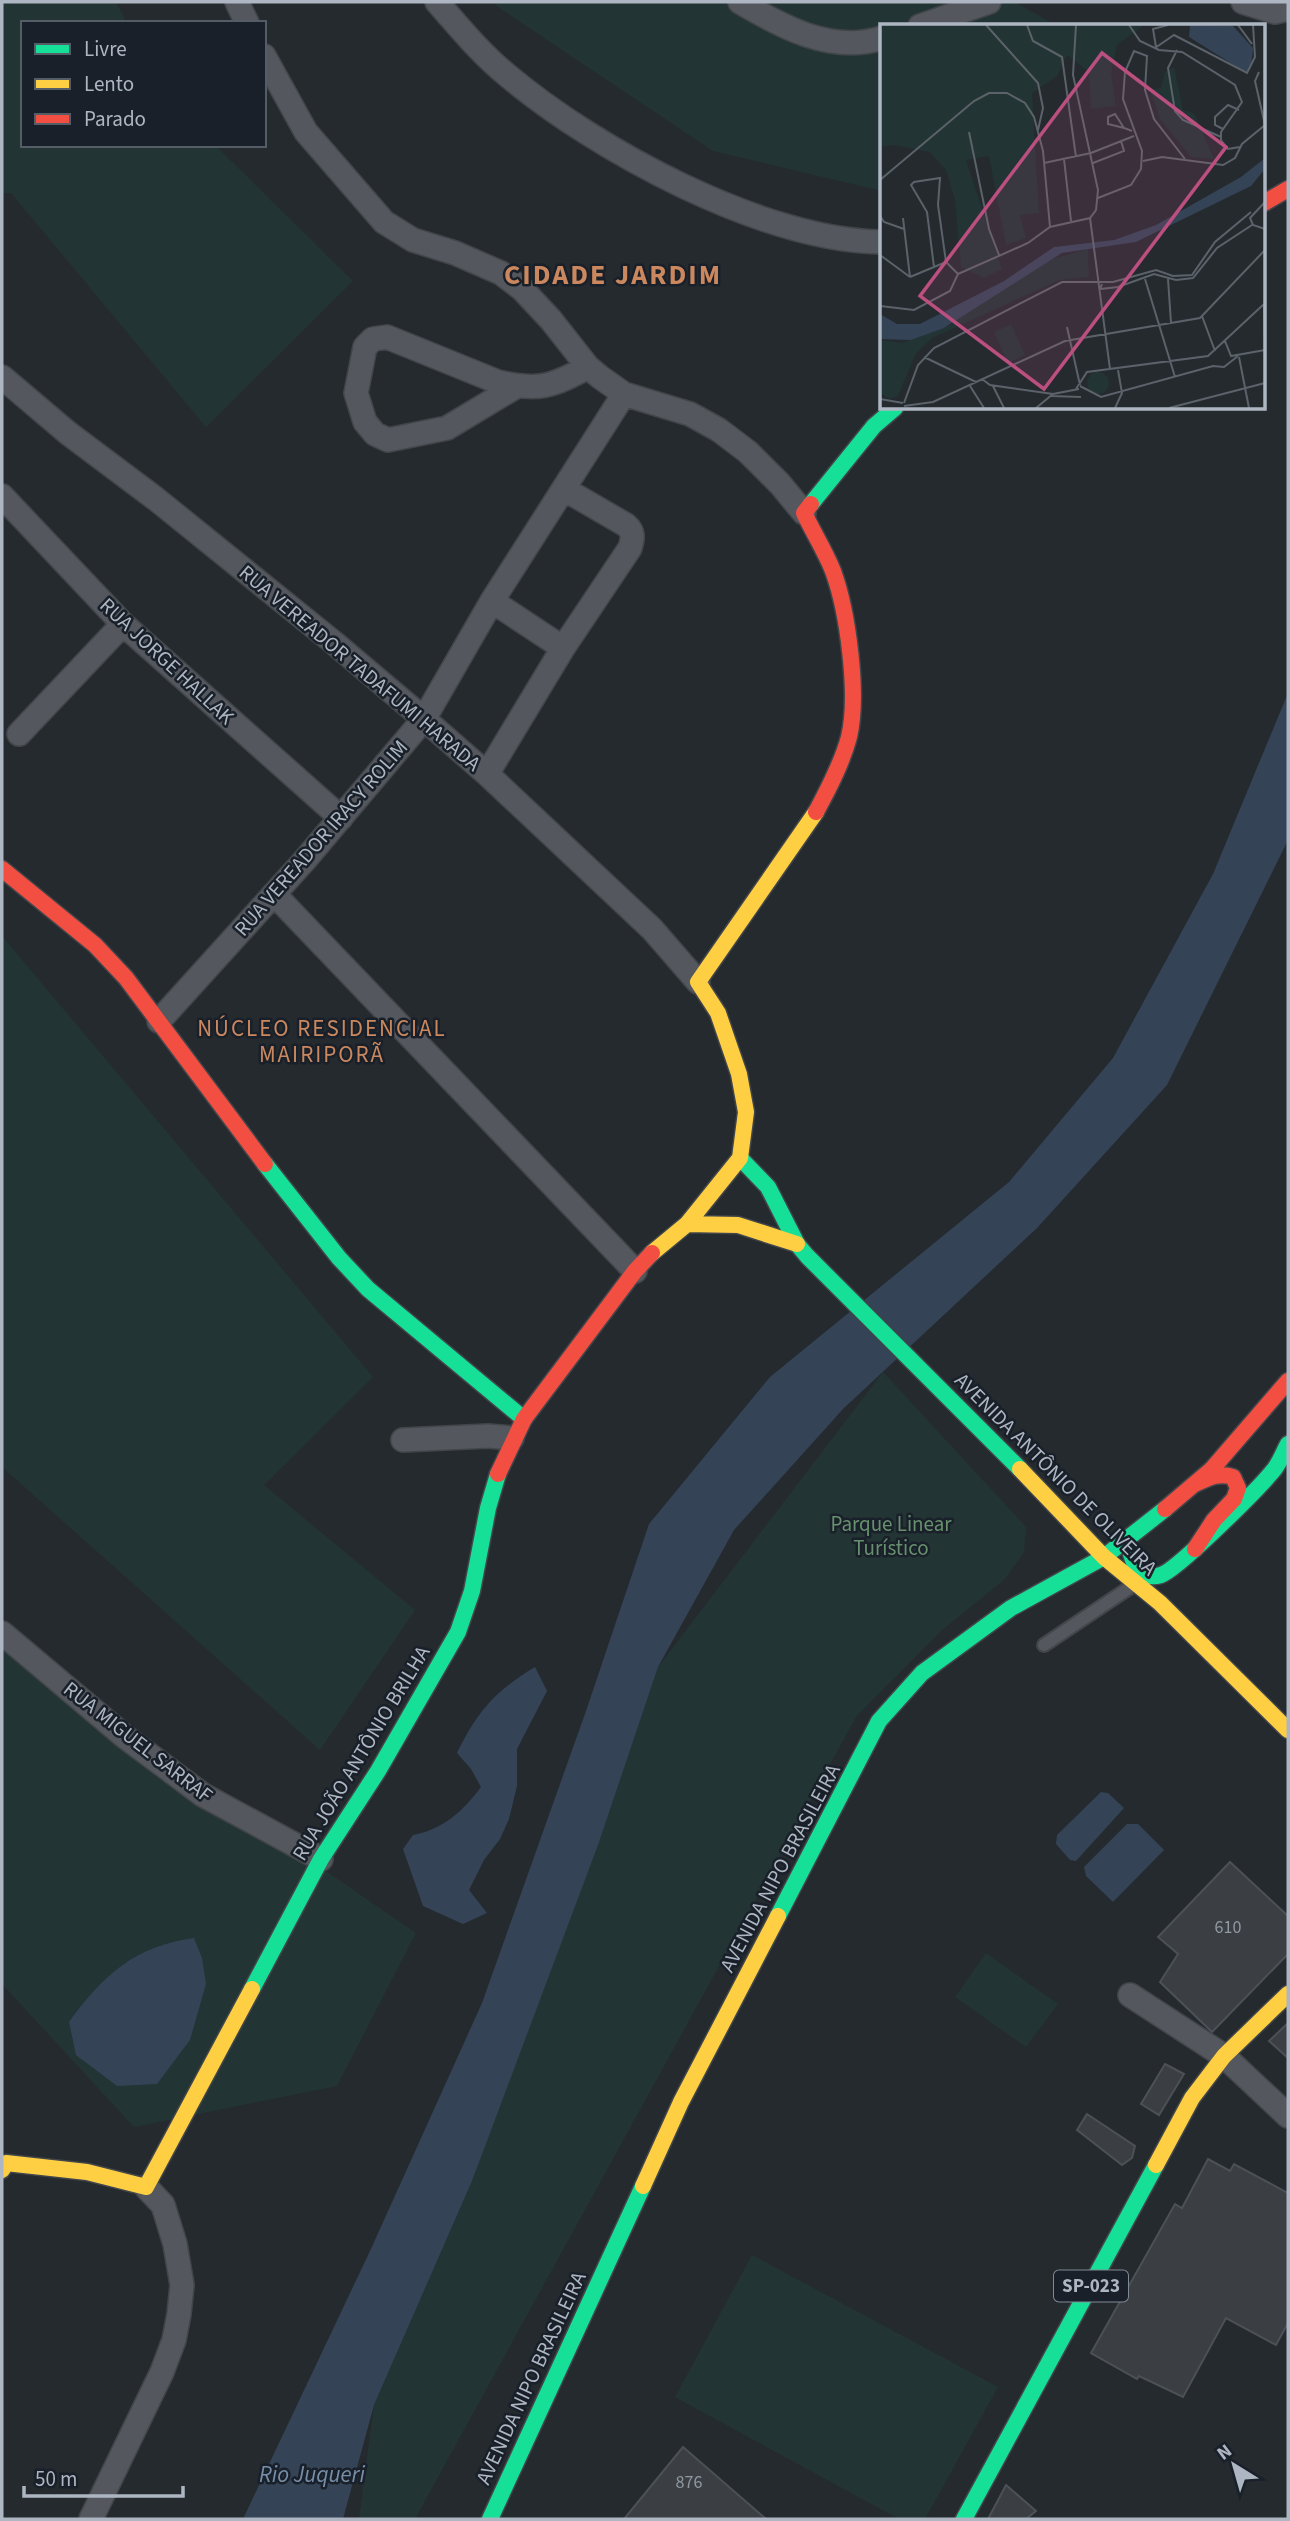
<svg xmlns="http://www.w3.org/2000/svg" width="1290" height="2521" font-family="'Source Sans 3',sans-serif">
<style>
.green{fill:#233435}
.water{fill:#344356}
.building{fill:#3b3f44;stroke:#4c5158;stroke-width:2}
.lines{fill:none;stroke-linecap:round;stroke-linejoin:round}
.lane-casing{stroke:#42464a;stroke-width:16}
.street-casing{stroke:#42464a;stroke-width:26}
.fast-casing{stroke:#42464a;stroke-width:19}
.slow-casing{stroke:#42464a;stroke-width:19}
.jam-casing{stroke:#42464a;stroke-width:19}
.lane{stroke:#54585e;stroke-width:12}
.street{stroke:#54585e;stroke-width:23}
.fast{stroke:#16e098;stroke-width:16}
.slow{stroke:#ffcf43;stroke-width:16}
.jam{stroke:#f24e42;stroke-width:16}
.labels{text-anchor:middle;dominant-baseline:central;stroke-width:5;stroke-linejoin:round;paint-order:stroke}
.number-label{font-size:18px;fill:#9098a2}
.shield{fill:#192029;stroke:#818994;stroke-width:2}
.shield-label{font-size:19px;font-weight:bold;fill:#adb6c2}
.street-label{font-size:21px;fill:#adb6c2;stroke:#192029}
.park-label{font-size:21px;fill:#67906e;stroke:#192029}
.neighbourhood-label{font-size:23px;letter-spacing:2px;fill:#cb885f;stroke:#192029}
.water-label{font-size:23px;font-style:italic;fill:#778ea9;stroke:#192029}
.district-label{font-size:28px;font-weight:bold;letter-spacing:2px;fill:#cb885f;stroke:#192029}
.inset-road{fill:none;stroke:#5b626a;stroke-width:2}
.view{fill:#bb4f7f;fill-opacity:0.15;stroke:#bb4f7f;stroke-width:3.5}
.inset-edge{fill:none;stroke:#adb6c2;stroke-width:3.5}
</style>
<rect width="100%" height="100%" fill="#252a2f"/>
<path class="green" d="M 2,2 L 116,2 L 127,23 L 23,23 L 23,145 L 215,145 L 353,281 L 206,427 L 11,193 L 2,193 Z
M 499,2 L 1014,2 L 1058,26 L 882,26 L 882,191 L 713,151 L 495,5 Z
M 2,936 L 373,1377 L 264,1485 L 415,1610 L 320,1750 L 2,1467 Z
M 883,1372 L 1026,1527 L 1024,1552 L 1005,1579 L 941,1631 L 856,1717 L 415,2519 L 359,2519 L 374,2405 L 472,2181 L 658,1667 Z
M 2,1648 L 416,1933 L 337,2086 L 134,2127 L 2,1984 Z
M 986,1953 L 1058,2004 L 1026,2047 L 955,1997 Z
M 752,2255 L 998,2387 L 925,2519 L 899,2519 L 675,2397 Z"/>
<path class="water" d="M 1288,693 L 1288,840 L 1167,1085 L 1037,1228 L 843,1409 L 734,1530 L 658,1667 L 598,1845 L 472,2181 L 374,2405 L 343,2519 L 243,2519 L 370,2251 L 482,2003 L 586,1711 L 649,1524 L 770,1377 L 1009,1182 L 1113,1058 L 1213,874 Z
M 535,1667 L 547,1691 L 517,1749 L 517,1786 L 509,1819 L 500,1839 L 484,1860 L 469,1890 L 487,1913 L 463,1924 L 423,1906 L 403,1849 L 413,1835 C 444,1829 463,1811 481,1787 L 471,1769 L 457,1753 C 477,1712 495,1691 535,1667 Z
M 1101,1792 L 1108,1793 L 1124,1808 L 1076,1861 L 1070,1860 L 1056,1844 L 1057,1835 Z
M 1127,1824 L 1138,1824 L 1164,1850 L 1113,1902 L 1086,1876 L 1084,1867 Z
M 194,1938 L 202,1958 L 206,1984 L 190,2040 L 157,2084 L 117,2086 L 76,2055 L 69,2022 C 103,1975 135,1946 194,1938 Z"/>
<path class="building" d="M 1230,1862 L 1288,1916 L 1288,1954 L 1212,2032 L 1160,1982 L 1178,1954 L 1158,1937 Z
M 1288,2023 L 1288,2058 L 1269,2041 Z
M 1165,2064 L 1184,2074 L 1159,2115 L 1141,2104 Z
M 1087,2114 L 1135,2146 L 1132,2158 L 1122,2165 L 1077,2130 Z
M 1208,2159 L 1230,2171 L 1234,2164 L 1288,2193 L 1288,2323 L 1276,2345 L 1226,2318 L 1183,2397 L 1139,2376 L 1137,2379 L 1091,2353 L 1175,2204 L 1182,2208 Z
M 683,2447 L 766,2519 L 624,2519 Z
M 1006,2485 L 1036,2511 L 1026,2519 L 988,2519 Z"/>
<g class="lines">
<g class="lane-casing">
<path id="lane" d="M 1044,1645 L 1135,1584"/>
</g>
<g class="street-casing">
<path id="street" d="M 237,2 L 247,23
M 437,2 C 459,27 481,54 507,75 C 596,150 764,241 882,242
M 740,2 C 783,27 831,54 882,38
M 1243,2 L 1275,12 L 1288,9
M 920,26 L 989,2
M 264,56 L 306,132 L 384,222 L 413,240 L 455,253 L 501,273 L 522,289 L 551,320 L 588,367 L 600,377 L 624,394 L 690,414 L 719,430 L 748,452 L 780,484 L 804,513
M 2,377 L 68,433 L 156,499 L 333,642 L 424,719 L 487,774 L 652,929 L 698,982
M 517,386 L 447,428 L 388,440 L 375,434 L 365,422 L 356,393 L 365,347 L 373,339 L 387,337 L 498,382 C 539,391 551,387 588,367
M 2,496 L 123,624 L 341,818
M 492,601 L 563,648
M 19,734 L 123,624
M 487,774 L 563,648 L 630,548 C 633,538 634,532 626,525 L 564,489
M 274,894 L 635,1271
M 159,1021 L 304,861 L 424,719 L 492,601 L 624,394
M 403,1440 L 488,1436 L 512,1438
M 2,1633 L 124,1736 L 203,1795 L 321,1859
M 1130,1995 L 1224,2056 L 1288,2116
M 91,2519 L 162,2372 L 174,2340 L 179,2314 L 182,2285 L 175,2244 L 163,2205 L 146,2187"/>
</g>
<g class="fast-casing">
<path id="fast" d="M 811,504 L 874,426 L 895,408
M 740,1158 L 768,1187 L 797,1244 L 807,1256 L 1020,1469
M 265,1164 L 339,1258 L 368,1289 L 524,1419
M 1131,1554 C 1135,1569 1144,1580 1161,1575 C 1177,1570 1258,1489 1272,1472 C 1279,1465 1283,1453 1288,1444
M 778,1916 L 879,1721 L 922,1673 L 1011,1608 L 1104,1557 L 1165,1509
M 252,1989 L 321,1859 L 378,1771 L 458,1632 L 472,1591 L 488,1508 L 498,1474
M 490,2519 L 643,2186
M 964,2519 L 1156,2165"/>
</g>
<g class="slow-casing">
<path id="slow" d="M 687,1224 L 738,1225 L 797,1244
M 652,1253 L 687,1224 L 740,1158 L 746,1112 L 739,1074 L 718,1013 L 698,982 L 816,812
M 1020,1469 L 1104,1557 L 1160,1603 L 1288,1730
M 1156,2165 L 1192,2098 L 1224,2056 L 1288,1994
M 2,2170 L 6,2163 L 87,2172 L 146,2187 L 252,1989
M 643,2186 L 681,2102 L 778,1916"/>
</g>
<g class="jam-casing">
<path id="jam" d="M 1264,203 L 1288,189
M 811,504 L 804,513 C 813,532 825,551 833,571 C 848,612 859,695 849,737 C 842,763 829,788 816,812
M 2,869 L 95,945 L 126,978 L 265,1164
M 498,1474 L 524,1419 L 635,1271 L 652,1253
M 1195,1484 C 1208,1478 1218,1472 1233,1477 L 1238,1488 L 1234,1499 L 1214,1520 L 1195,1549
M 1165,1509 L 1212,1469 L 1288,1381"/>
</g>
<use href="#lane" class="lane"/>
<use href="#street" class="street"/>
<use href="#fast" class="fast"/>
<use href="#slow" class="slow"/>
<use href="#jam" class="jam"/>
</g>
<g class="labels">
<g class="number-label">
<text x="1228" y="1927">610</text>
<text x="689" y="2482">876</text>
</g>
<rect class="shield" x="1054" y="2270.5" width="74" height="31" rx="5"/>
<g class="shield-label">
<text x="1091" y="2286">SP-023</text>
</g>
<g class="street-label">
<text transform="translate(167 661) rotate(43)">RUA JORGE HALLAK</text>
<text transform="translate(360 668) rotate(40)">RUA VEREADOR TADAFUMI HARADA</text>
<text transform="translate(321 838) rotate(-49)">RUA VEREADOR IRACY ROLIM</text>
<text transform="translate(1056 1474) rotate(45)">AVENIDA ANTÔNIO DE OLIVEIRA</text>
<text transform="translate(138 1742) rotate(38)">RUA MIGUEL SARRAF</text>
<text transform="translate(361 1753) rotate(-59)">RUA JOÃO ANTÔNIO BRILHA</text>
<text transform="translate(780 1868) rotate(-62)">AVENIDA NIPO BRASILEIRA</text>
<text transform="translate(531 2378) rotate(-65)">AVENIDA NIPO BRASILEIRA</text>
</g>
<g class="park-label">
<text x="891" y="1524">Parque Linear<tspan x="891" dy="24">Turístico</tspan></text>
</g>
<g class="neighbourhood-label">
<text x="322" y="1028">NÚCLEO RESIDENCIAL<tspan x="322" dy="26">MAIRIPORÃ</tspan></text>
</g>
<g class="water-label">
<text x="312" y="2474">Rio Juqueri</text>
</g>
<g class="district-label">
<text x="613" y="275">CIDADE JARDIM</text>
</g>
</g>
<g transform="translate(880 24)">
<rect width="385" height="385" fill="#252a2f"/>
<path d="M 0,1 L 264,1 L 237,21 L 231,49 L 236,82 L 211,85 L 209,48 L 187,31 L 177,52 L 152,69 L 159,189 L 140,191 L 146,214 L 126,221 L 109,132 L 86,136 L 122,245 L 104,254 L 81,243 L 75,176 L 66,146 L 50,128 L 14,121 L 0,123 ZM 294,43 L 303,86 L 314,89 L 334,135 L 311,133 L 280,95 L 270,66 L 281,64 L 285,48 ZM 208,225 L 209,253 L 180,256 L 52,314 L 36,329 L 18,372 L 10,375 L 0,369 L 0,316 L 22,319 L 71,301 L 84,287 L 165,237 ZM 131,300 L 145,331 L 128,339 L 114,308 ZM207 359a11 11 0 1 1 22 0a11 11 0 1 1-22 0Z" fill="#233435"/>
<path d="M 310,1 L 353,2 L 373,24 L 371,44 L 365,48 L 309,13 ZM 385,134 L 385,145 L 371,162 L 256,218 L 182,229 L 64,304 L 31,316 L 0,315 L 0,290 L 17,300 L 40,300 L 124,257 L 174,223 L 234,216 L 276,201 L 361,153 Z" fill="#344356"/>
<path class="inset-road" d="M 106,1 L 158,59 L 163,84 L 158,106M 147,1 L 153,17 L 182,33 L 196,133M 249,1 L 260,17 L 279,26 L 302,28 L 355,61 L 362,78 L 341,108 L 341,116 L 348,125 L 360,123M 358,1 L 372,20M 276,23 L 273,5 L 288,1M 275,24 L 294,11 L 367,49 L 375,33 L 373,1M 297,26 L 288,44 L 295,87 L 303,96 L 341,113M 379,48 L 375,57 L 385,101M 244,104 L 228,100 L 228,93 L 235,90 L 244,104 L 252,107M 343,105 L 335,101 L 335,93 L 348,81 L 359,86M 89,108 L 109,205 L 119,231M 184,135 L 191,197M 263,137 L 282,133 L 343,141 L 355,134 L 362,120 L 385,101M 164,139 L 211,129 L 254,112M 213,139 L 244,127 L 241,117M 0,156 L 94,77 L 109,69 L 127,69 L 145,79 L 154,93 L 163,127 L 170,203M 218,174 L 251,161 L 261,145 L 262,127 L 243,75 L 245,48 L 254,27 L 267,32 L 265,66 L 274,95 L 305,135M 385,178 L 370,194 L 373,201 L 385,205M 0,192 L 4,198 L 24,205M 23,194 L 30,253M 210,194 L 230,345M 0,231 L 30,253M 54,243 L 47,188 L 31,161 L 34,158 L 60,154 L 58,181 L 66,238M 78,250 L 148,219 L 170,203 L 210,194 L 216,186 L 218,166 L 193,51 L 196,1M 30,253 L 66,238 L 78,250M 265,255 L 295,353M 288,255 L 291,299M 222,260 L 220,265 L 238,263 L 274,250 L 296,256 L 313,254 L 337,224 L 372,201M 384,281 L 385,332M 0,282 L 34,286 L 70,267 L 78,250M 322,292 L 335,327M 187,303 L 200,361M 345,317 L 351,332 L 385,326M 44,333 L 96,358M 359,333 L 369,384M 102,355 L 110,361 L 173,370M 90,362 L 104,384M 113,362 L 124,384M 200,362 L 221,373 L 333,342 L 344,343 L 358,332M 196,365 L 207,348 L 328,332 L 384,280M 171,372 L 201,373M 0,375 L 23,379M 24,379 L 38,341 L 54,324 L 182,258 L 233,258 L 276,246 L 293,252 L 312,251 L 335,218 L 371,188M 24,382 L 53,378 L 185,317 L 320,294 L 385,226M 156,384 L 173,370 L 199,365M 235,384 L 242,369 L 238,346M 289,384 L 385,359"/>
<path class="view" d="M 222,29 L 346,123 L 164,365 L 40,272 Z"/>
<rect width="385" height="385" class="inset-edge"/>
</g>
<rect width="1290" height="2521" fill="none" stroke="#adb6c2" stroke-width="7"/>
<rect x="21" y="21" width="245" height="126" fill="#192029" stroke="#545c66" stroke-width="2"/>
<rect x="35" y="44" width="35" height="10" fill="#16e098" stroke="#545c66" stroke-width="2"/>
<text x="84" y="56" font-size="21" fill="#adb6c2">Livre</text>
<rect x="35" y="79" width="35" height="10" fill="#ffcf43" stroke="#545c66" stroke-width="2"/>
<text x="84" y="91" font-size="21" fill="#adb6c2">Lento</text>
<rect x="35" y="114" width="35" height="10" fill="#f24e42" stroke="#545c66" stroke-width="2"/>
<text x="84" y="126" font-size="21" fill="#adb6c2">Parado</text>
<g transform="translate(1234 2465) rotate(323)" stroke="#192029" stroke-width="5" paint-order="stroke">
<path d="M0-5L12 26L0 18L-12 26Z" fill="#adb6c2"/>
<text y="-10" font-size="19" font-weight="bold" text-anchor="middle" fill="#adb6c2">N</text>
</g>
<path d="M24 2486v10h159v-10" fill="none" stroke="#adb6c2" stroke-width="3.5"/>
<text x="35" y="2486" font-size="21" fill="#adb6c2" stroke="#192029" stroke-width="5" paint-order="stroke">50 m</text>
</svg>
